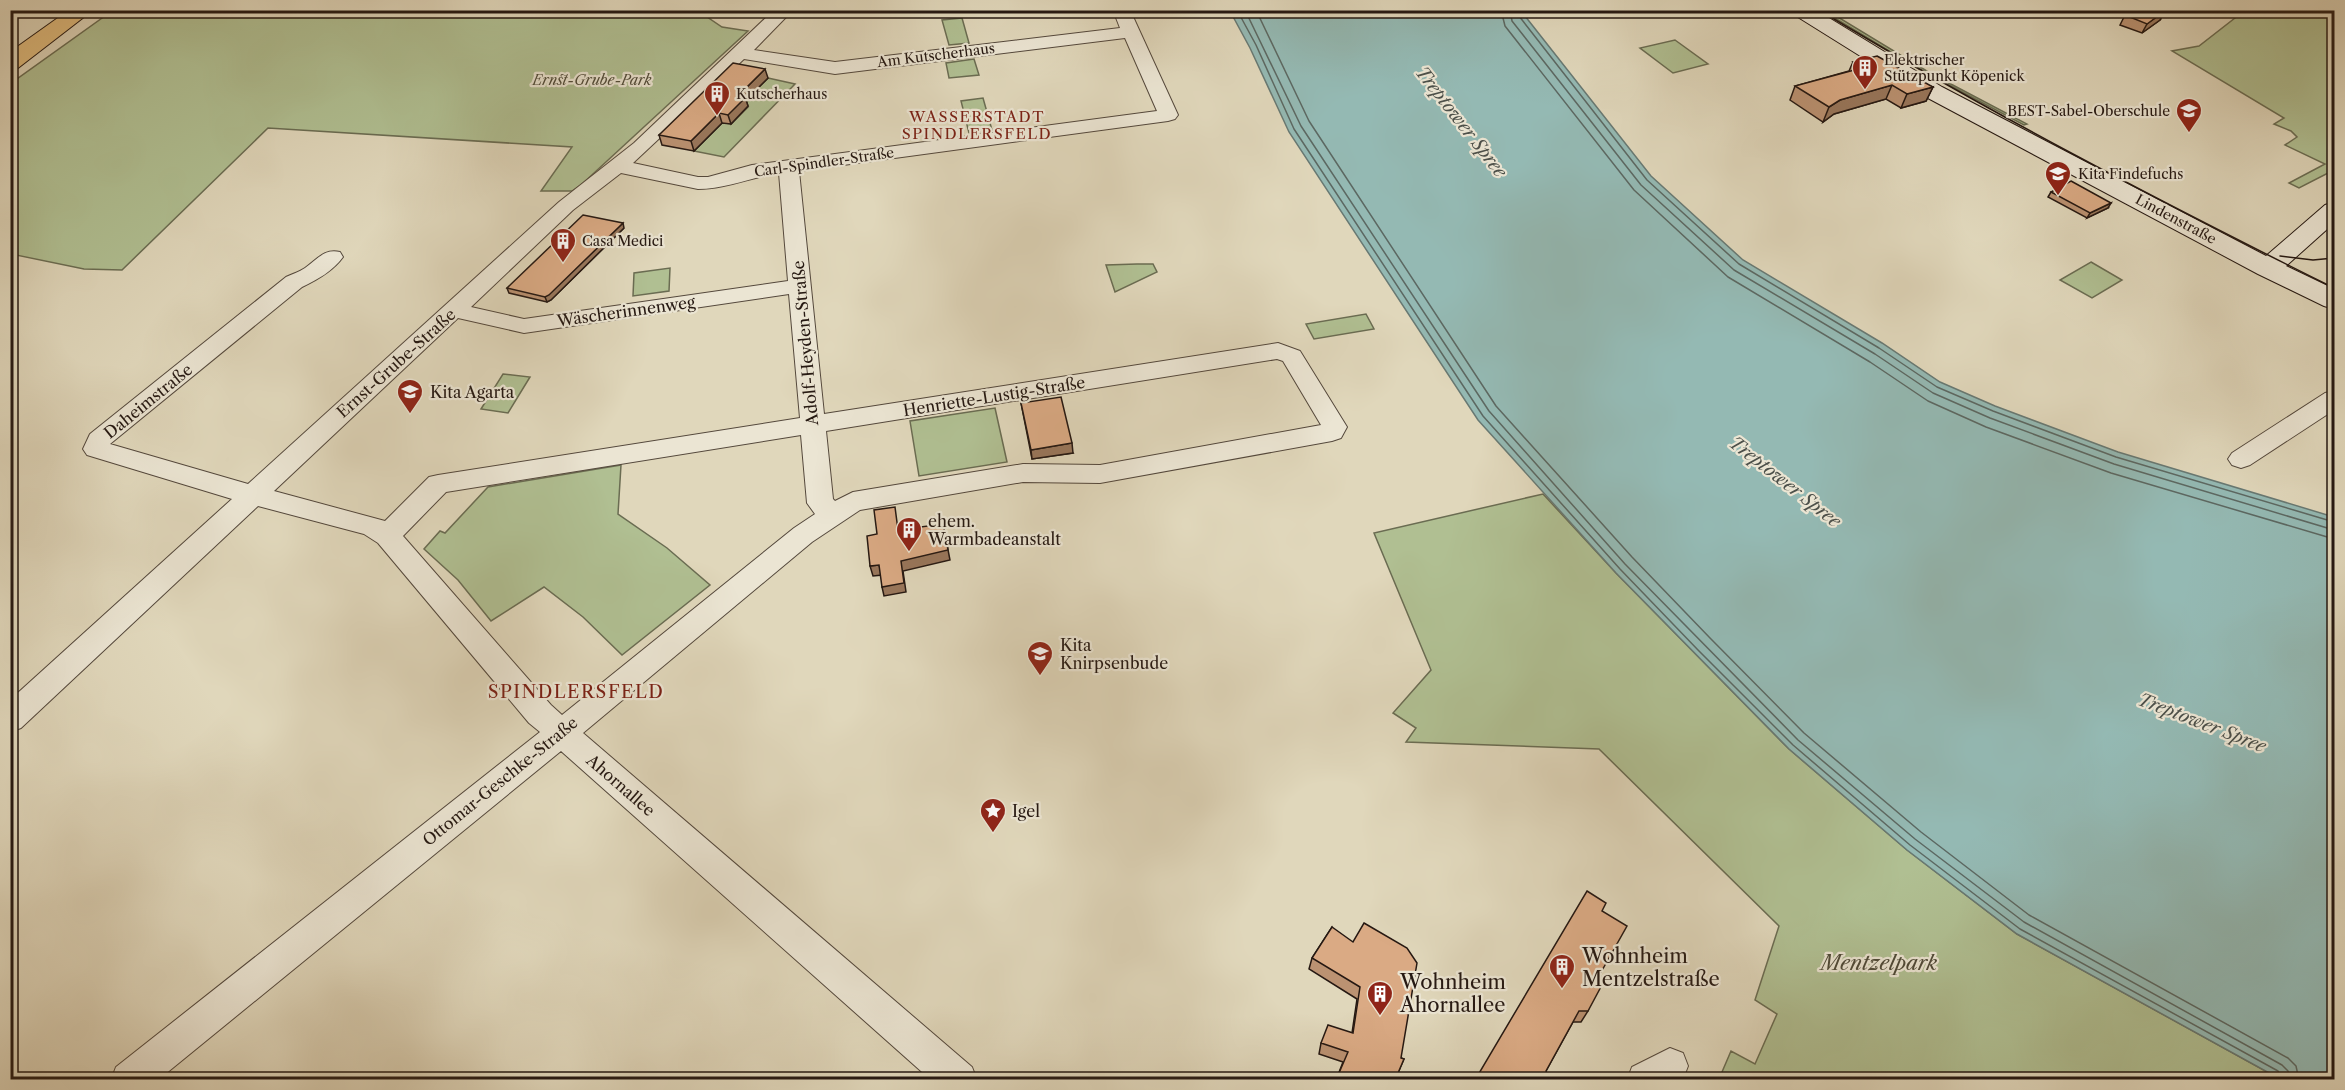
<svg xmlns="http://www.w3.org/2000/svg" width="2345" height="1090" font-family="'Libre Caslon Text',serif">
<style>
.green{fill:#b0bf92;stroke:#6a6c52;stroke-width:1.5}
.water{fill:#94b9b3;stroke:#687973;stroke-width:1.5}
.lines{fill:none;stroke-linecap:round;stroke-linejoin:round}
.shore{stroke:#5c6862;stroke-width:1.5}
.street-casing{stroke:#54483c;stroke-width:2}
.secondary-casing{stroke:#251812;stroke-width:2}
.highway-casing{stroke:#251812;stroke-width:2}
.street{fill:#ebe5d3;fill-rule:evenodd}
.secondary{fill:#ebe5d3;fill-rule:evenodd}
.highway{fill:#e0bc7e;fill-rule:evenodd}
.tram{stroke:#251812;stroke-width:1.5}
.wall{fill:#bb9272;stroke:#251812;stroke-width:1.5}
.shaded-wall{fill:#99775c;stroke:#251812;stroke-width:1.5}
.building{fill:#daaa84;stroke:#251812;stroke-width:1.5}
.labels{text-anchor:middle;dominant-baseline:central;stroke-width:4.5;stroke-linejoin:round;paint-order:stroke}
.far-street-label{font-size:14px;fill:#251812;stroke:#ebe5d3}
.far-poi-label{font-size:14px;fill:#251812;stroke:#ebe5d3;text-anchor:start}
.far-park-label{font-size:14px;font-style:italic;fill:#4f4a38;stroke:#ebe5d3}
.far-neighbourhood-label{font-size:15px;letter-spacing:1.5px;fill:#7a1f14;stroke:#ebe5d3}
.street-label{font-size:16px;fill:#251812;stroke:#ebe5d3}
.poi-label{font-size:16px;fill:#251812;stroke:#ebe5d3;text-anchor:start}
.water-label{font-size:18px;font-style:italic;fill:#4c504a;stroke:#ebe5d3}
.neighbourhood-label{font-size:18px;letter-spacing:1.5px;fill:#7a1f14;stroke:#ebe5d3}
.near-poi-label{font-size:20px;fill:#251812;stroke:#ebe5d3;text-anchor:start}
.near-park-label{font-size:20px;font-style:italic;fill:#4f4a38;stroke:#ebe5d3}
</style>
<rect width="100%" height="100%" fill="#e0d7bb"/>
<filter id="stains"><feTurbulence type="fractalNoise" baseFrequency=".00333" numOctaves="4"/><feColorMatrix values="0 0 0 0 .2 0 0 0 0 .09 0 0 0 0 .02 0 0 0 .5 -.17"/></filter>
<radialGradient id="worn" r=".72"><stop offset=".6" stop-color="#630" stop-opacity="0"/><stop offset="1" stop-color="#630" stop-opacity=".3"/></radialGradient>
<!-- green -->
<path class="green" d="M654 10 707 17 722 27 748 31 581 185 572 191H541L572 147 268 128 122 270 84 269 11 254 10 84 112 11Z
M1823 11H1828L1930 73 2027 124 2024 125 1919 69Z
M2244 11H2316L2334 16V170L2299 188 2289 183 2325 164 2285 145 2297 137 2291 131 2274 124 2284 118 2172 51 2199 46Z
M962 18 969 43 949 45 942 20Z
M1675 40 1708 64 1673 73 1640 48Z
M974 59 979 75 949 78 946 63Z
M768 78 795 84 724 157 694 151 719 122 731 124 748 107 738 104Z
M983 98 992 130 969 133 961 101Z
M2091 262 2122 280 2092 298 2060 280Z
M1137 264H1153L1157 272 1115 292 1106 265Z
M670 268 669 291 633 296 634 273Z
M1366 314 1374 329 1314 339 1306 324Z
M503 374 530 377 508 413 481 409Z
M995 408 1007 462 919 476 910 421Z
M621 465 618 514 667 548 710 585 622 655 583 617 544 587 491 621 458 580 424 549 440 531 445 533 488 487Z
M1543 494 1616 573 1789 749 1907 850 2017 934 2280 1079H1719L1731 1051 1755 1064 1777 1014 1755 1000 1779 926 1599 749 1406 742 1416 728 1393 713 1431 670 1374 533Z"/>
<!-- water -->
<path class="water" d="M1230 11H1521L1651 176 1743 260 1882 343 1940 382 1995 406 2118 452 2334 517V1079H2280L2017 934 1907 850 1789 749 1616 573 1478 420 1289 132 1250 48Z"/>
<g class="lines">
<!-- shore -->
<path class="shore" d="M1237 10 1256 45 1294 129 1483 416 1620 569 1698 650 1793 745 1910 845 2020 929 2278 1071 2282 1080
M1245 10 1301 126 1489 411 1625 564 1798 740 1915 839 2024 922 2282 1065 2288 1071 2290 1080
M1256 10 1309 121 1496 406 1632 557 1710 638 1804 733 1921 832 2029 915 2288 1058 2296 1066 2299 1080
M1501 10 1505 26 1634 190 1728 277 1870 362 1928 401 1986 427 2111 473 2334 539
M1510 10 1512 21 1641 185 1734 270 1875 354 1933 393 1990 418 2114 464 2334 530
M1517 10 1519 16 1647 180 1739 264 1879 348 1937 387 1993 411 2116 457 2334 522"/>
<defs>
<path id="street" d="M774 10H793L754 50 835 62 1120 28 1113 10H1130L1178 115 1175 119 1168 121 799 171 824 414 1278 343 1300 351 1347 427 1341 438 1332 441 1100 483 1023 482 860 510 812 542 583 733 972 1067 977 1080H931L561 751 158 1080H111L116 1067 540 732 529 723 378 543 364 534 258 506 21 728 10 732V700L232 499 87 455 83 449 90 434 286 277C292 274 299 272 305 268 317 260 324 248 340 252L343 257C333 271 317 280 302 287L110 444 248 484 559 202 634 143ZM1125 38 1157 111 752 165 708 177H698L633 163 744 59 835 74ZM621 173 698 189C725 189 752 177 779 173L788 281 524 319 471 307 573 210ZM789 294 800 418 438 475 429 477 385 521 274 491 458 318 524 333ZM1277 359 1283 361 1321 425 1100 465 1023 464 853 492 835 501 833 499 826 431ZM801 435 807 503 815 514 794 528 562 715 551 705 403 536 446 492Z
M2319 10H2334V18L2321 14Z
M2334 391V410L2250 465 2241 468 2232 465 2228 459 2232 453 2325 393Z
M1670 1048 1683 1053 1688 1066 1683 1079 1627 1080 1632 1067Z"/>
<path id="secondary" d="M1790 10H1816L1942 87 2266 256 2325 205 2334 202V223L2286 266 2334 289V309L2324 306 2258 274 1926 97 1793 14Z"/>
<path id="highway" d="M69 10H93L18 68 10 70V52Z"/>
</defs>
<!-- street casing -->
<use href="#street" class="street-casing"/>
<!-- secondary casing -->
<use href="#secondary" class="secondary-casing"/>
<!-- highway casing -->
<use href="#highway" class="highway-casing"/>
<!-- street -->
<use href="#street" class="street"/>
<!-- secondary -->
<use href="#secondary" class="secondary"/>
<!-- highway -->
<use href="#highway" class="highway"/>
<!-- tram -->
<path class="tram" d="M1819 10C1986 111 2159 201 2334 288
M2280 256 2313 260 2334 258"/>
</g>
<!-- wall -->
<path class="wall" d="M2125 15 2160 20 2142 33 2120 25Z
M1853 62 1933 87 1926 101 1901 108 1886 99 1834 114 1823 122 1790 100 1795 86 1849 71Z
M768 78 746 100 748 106 731 124 722 123 694 151 662 145 659 135Z
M2051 192 2108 208 2087 218 2048 197Z
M624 228 551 300 547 302 509 293 507 288Z
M1021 403 1073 453 1032 459Z
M1602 911 1600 974 1588 1011 1581 1022H1573L1546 1071 1475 1080Z
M1332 927 1401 1058 1404 1059 1395 1080H1336L1343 1062 1319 1054 1321 1043 1352 1033 1357 999 1309 969 1312 958Z"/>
<!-- shaded-wall -->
<path class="shaded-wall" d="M2166 10 2160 20 2142 33 2147 24Z
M765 69 768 78 746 100 748 106 731 124 728 115 738 96Z
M1892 85 1886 99 1834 114 1823 122 1829 107 1840 100Z
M1933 87 1926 101 1901 108 1907 94Z
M719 113 722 123 694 151 691 141Z
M2111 203 2108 208 2087 218 2090 213Z
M623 223 624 228 551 300 547 302 545 297Z
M1072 443 1073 453 1032 459 1031 450Z
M943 524 950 560 903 571 906 592 884 596 882 587 901 561Z
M879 565 882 575 873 576 870 566Z"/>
<!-- building -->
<path class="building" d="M2132 10H2166L2147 24 2125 15Z
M1877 56 1933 87 1907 94 1892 85 1840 100 1829 107 1795 86 1862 68 1853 62Z
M733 63 765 69 738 96 746 97 728 115 719 113 691 141 659 135Z
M2071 181 2111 203 2090 213 2051 192Z
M583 215 623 223 549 295 545 297 507 288Z
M1061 397 1072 443 1031 450 1021 403Z
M895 507 898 530 943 524 948 550 901 561 904 583 882 587 879 565 870 566 867 536 877 534 874 510Z
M1587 891 1606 903 1602 911 1627 926 1600 974 1603 983 1588 1011H1579L1546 1071 1549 1080H1475Z
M1364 923 1407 948 1417 963 1401 1058 1404 1059 1395 1080H1336L1348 1052 1321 1043 1328 1025 1353 1033 1360 987 1312 958 1332 927 1353 942Z"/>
<!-- icons -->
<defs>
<symbol id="building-pin" viewBox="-11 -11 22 30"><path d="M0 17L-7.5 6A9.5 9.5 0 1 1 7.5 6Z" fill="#8f2418" stroke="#ebe5d3"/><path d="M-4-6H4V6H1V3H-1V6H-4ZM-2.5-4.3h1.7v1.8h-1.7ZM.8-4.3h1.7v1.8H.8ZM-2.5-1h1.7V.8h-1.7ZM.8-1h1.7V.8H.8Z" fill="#fff"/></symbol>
<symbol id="school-pin" viewBox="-11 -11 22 30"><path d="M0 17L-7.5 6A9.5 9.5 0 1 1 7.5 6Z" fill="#8f2418" stroke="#ebe5d3"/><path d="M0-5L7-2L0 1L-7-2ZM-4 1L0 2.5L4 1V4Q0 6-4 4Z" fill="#fff"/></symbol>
<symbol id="sight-pin" viewBox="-11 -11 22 30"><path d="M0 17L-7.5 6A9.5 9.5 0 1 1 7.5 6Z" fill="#8f2418" stroke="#ebe5d3"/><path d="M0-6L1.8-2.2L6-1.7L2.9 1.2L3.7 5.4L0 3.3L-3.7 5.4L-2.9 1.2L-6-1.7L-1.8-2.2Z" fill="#fff"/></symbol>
</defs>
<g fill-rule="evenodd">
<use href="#building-pin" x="1850" y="53" width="30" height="40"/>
<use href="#building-pin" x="702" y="79" width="30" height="40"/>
<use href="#school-pin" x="2174" y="96" width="30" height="40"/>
<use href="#school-pin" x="2043" y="159" width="30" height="40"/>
<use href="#building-pin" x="548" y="226" width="30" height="40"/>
<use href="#school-pin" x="395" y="377" width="30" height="40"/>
<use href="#building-pin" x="894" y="515" width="30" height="40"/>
<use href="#school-pin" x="1025" y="639" width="30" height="40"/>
<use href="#sight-pin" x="978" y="796" width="30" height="40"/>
<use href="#building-pin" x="1547" y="952" width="30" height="40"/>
<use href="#building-pin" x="1365" y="979" width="30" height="40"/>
</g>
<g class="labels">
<!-- far-street labels -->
<g class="far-street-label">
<text transform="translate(936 55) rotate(-7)">Am Kutscherhaus</text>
<text transform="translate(824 162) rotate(-8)">Carl-Spindler-Straße</text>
<text transform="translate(2176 219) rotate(28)">Lindenstraße</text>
</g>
<!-- far-poi labels -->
<g class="far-poi-label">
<text x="1884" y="60">Elektrischer<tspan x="1884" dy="16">Stützpunkt Köpenick</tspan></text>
<text x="736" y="94">Kutscherhaus</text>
<text x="2170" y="111" text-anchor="end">BEST-Sabel-Oberschule</text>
<text x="2078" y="174">Kita Findefuchs</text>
<text x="582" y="241">Casa Medici</text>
</g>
<!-- far-park labels -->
<g class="far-park-label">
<text x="592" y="80">Ernst-Grube-Park</text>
</g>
<!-- far-neighbourhood labels -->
<g class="far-neighbourhood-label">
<text x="977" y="116">WASSERSTADT<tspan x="977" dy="17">SPINDLERSFELD</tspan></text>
</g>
<!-- street labels -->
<g class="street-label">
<text transform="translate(626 311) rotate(-8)">Wäscherinnenweg</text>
<text transform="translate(805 343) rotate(-95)">Adolf-Heyden-Straße</text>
<text transform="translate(396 363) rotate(-42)">Ernst-Grube-Straße</text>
<text transform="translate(994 396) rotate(-9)">Henriette-Lustig-Straße</text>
<text transform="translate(148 401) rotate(-39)">Daheimstraße</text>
<text transform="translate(500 781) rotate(-39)">Ottomar-Geschke-Straße</text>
<text transform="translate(621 785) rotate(41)">Ahornallee</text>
</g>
<!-- poi labels -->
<g class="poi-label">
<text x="430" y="392">Kita Agarta</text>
<text x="928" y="521">ehem.<tspan x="928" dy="18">Warmbadeanstalt</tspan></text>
<text x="1060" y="645">Kita<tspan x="1060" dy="18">Knirpsenbude</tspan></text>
<text x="1012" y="811">Igel</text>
</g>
<!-- water labels -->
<g class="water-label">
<text transform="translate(1461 122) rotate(52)">Treptower Spree</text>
<text transform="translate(1785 482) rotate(38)">Treptower Spree</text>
<text transform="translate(2202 723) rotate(21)">Treptower Spree</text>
</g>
<!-- neighbourhood labels -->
<g class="neighbourhood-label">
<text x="576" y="692">SPINDLERSFELD</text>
</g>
<!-- near-poi labels -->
<g class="near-poi-label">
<text x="1582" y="956">Wohnheim<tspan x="1582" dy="23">Mentzelstraße</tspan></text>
<text x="1400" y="982">Wohnheim<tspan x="1400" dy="23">Ahornallee</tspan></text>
</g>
<!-- near-park labels -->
<g class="near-park-label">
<text x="1879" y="963">Mentzelpark</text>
</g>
</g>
<!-- margin -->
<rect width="2345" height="1090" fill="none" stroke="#e0d7bb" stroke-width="36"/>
<rect x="12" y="12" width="2321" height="1066" fill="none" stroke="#251812" stroke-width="3"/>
<rect x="18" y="18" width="2309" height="1054" fill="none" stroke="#251812" stroke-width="1.5"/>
<rect width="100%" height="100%" filter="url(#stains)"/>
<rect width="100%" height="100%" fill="url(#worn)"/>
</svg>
